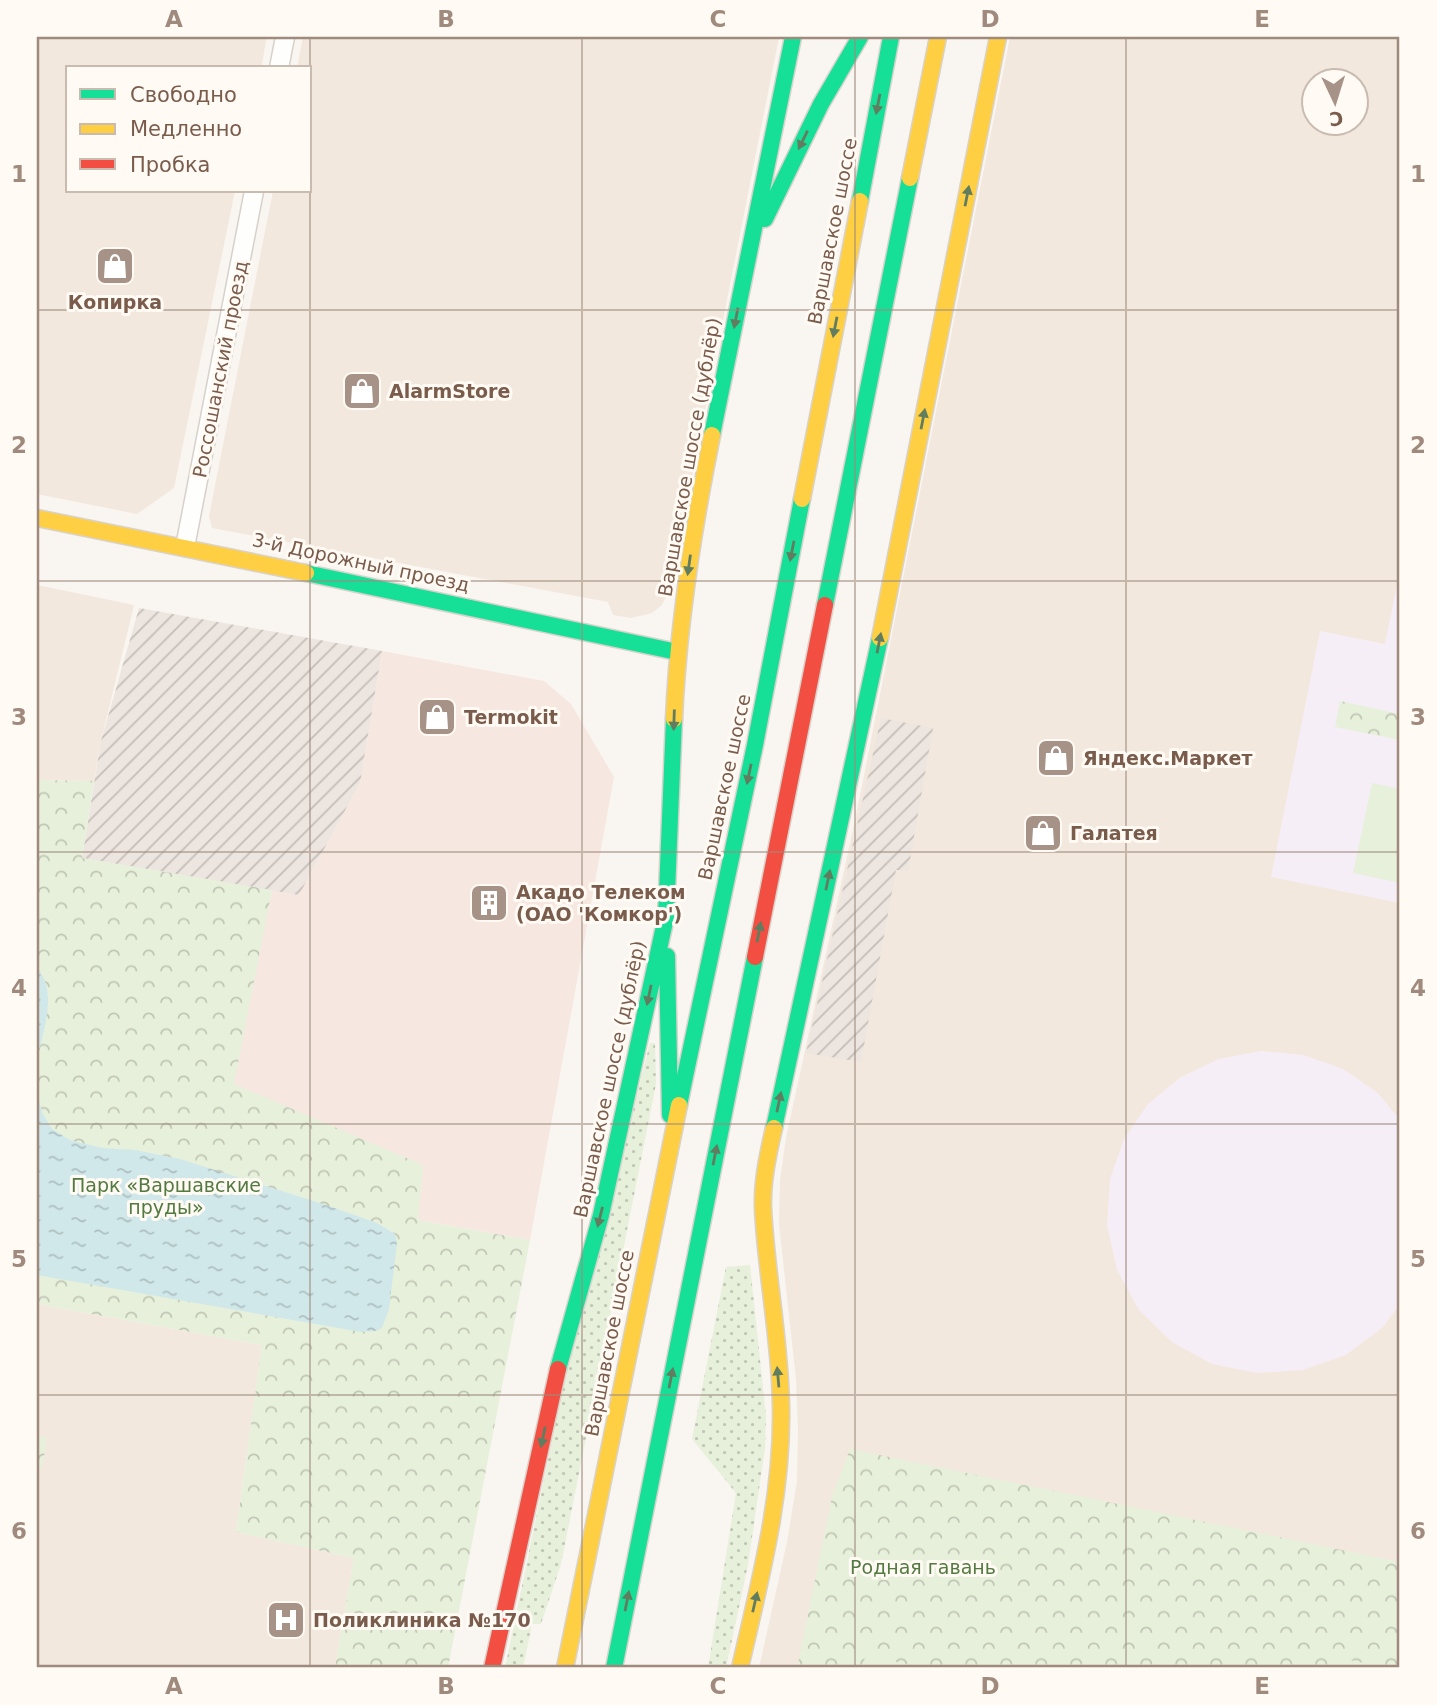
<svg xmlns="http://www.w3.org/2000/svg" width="1437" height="1705" font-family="'DejaVu Sans',sans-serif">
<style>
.residential{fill:#f2e8de;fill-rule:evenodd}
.commercial{fill:#f6e8e1}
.industrial{fill:url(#industrial-furrows)}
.education{fill:#f6eef6}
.grass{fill:url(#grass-dots)}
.park{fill:url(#park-crowns)}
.pitch{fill:#e7f0db}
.water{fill:url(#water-ripples)}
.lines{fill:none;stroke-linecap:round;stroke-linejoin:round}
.street-casing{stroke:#d7d1cb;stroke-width:21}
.fast-casing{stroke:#d9d2cb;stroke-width:19}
.slow-casing{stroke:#d9d2cb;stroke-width:19}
.jam-casing{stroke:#d9d2cb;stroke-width:19}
.street{stroke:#fefefd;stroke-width:18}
.fast{stroke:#16e098;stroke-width:16}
.slow{stroke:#ffcf43;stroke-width:16}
.jam{stroke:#f24e42;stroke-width:16}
.oneway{fill:#617d60}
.grid{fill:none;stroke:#9f8a7d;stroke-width:2;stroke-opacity:0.55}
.labels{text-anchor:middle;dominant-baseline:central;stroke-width:6;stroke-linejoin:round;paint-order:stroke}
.street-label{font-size:19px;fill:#7a5c4d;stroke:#fffaf3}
.poi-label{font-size:19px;font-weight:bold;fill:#7a5c4d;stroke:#fffaf3;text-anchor:start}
.park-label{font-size:19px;fill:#537a41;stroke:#fffaf3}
.neatline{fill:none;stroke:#9f8a7d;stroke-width:2.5}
.grid-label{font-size:23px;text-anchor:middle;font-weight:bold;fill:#9f8a7d}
</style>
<defs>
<pattern id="industrial-furrows" width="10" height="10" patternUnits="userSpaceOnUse" patternTransform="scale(1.75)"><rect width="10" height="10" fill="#ede5e0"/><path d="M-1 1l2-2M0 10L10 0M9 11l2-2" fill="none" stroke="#c5bdb8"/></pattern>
<pattern id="grass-dots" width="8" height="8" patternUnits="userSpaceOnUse" patternTransform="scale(1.75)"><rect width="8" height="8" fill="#e7f0db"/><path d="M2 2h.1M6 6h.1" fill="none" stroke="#c0c6b4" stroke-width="1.8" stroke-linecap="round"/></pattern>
<pattern id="park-crowns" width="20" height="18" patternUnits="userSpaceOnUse" patternTransform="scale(1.75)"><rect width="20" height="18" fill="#e7f0db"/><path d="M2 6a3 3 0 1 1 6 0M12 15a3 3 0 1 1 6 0" fill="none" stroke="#c0c6b4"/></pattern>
<pattern id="water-ripples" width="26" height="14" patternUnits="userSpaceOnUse" patternTransform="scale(1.75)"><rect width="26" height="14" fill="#d0e8ea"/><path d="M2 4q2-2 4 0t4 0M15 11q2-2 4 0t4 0" fill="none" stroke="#aebfc0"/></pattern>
</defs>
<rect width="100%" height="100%" fill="#f9f5f0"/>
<!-- residential -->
<path class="residential" d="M37 37H267L261 68H68V191H235L174 488 137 514 37 494Z
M303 37H779L670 588 662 605 652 613 631 618 613 615 608 602 212 528 209 516 273 191H310V68H297Z
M1010 37H1400V1668H759L787 1542 797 1481 798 1430 796 1379 779 1224 780 1180 786 1138 858 806ZM1314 80H1356V122H1314Z
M37 585 134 605 101 741 94 781 37 780Z
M37 1304 262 1345 236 1532 354 1558 335 1668H37Z"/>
<!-- commercial -->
<path class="commercial" d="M382 651 544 681 571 704 614 777 530 1240 418 1220 233 1084 272 890 299 895 360 783Z"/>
<!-- industrial -->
<path class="industrial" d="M139 608 382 651 360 783 299 895 82 858 101 741Z
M881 718 933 728 908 871 896 870 861 1062 806 1053Z"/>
<!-- education -->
<path class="education" d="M1400 569V903L1271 877 1320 631 1385 644Z
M1261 1051 1303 1055 1343 1069 1378 1093 1400 1120V1304L1383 1327 1346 1355 1303 1370 1257 1373 1212 1364 1172 1342 1139 1310 1117 1270 1107 1225 1110 1179 1124 1139 1148 1104 1181 1077 1219 1059Z"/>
<!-- grass -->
<path class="grass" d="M650 1043H655L656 1084 561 1564 541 1624H532L523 1668H505L565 1378Z
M750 1265 766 1416 765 1448 748 1565 726 1668H708L736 1493 692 1439 726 1267Z"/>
<!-- park -->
<path class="park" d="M1340 701 1400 714V740L1335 727Z
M37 780 94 781 82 858 272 890 234 1084 423 1165 418 1220 530 1240 448 1668H335L354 1558 236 1532 262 1345 37 1304Z
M37 1436 47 1438 42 1469 37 1468Z
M850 1449 1400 1562V1668H797L832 1497Z"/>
<!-- pitch -->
<path class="pitch" d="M1372 783 1400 789V883L1353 873Z
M866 1654 920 1668H862Z
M1333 1657 1392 1668H1331Z"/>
<!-- water -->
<path class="water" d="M37 968C59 992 42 1033 37 1061Z
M37 1095 43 1114 52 1129 70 1140 102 1148 135 1150 180 1159 326 1205 377 1223 395 1234 397 1243 389 1309 382 1328 375 1331 361 1332 37 1275Z"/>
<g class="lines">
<defs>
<path id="street" d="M279 68 285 37
M185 547 254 191"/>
<path id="fast" d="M860 201 891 37
M765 219 821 104 860 37
M712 435 793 37
M306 573 677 652
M825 605 910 178
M667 956 670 1115
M679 1105 755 745 802 499
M774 1128 880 638
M558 1369 601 1215 666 917 674 719
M614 1668 755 957"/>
<path id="slow" d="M910 178 938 37
M802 499 860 201
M37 518 306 573
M880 638 998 37
M674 719C678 623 693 529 712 435
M565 1668 679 1105
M740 1668C760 1580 783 1496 781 1405 780 1339 766 1273 763 1208 762 1182 768 1154 774 1128"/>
<path id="jam" d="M755 957 825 605
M492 1668 558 1369"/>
</defs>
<!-- street casing -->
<use href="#street" class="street-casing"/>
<!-- fast casing -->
<use href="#fast" class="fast-casing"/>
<!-- slow casing -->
<use href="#slow" class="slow-casing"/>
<!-- jam casing -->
<use href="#jam" class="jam-casing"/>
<!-- street -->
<use href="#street" class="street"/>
<!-- fast -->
<use href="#fast" class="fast"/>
<!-- slow -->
<use href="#slow" class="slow"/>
<!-- jam -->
<use href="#jam" class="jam"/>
</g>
<!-- one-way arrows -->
<defs><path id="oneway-solid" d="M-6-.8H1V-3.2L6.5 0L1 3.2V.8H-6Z" transform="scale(1.75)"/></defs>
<g class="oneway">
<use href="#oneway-solid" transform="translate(878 104) rotate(101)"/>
<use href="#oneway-solid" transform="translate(803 140) rotate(116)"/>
<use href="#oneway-solid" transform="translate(967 196) rotate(-79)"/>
<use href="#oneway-solid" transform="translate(736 318) rotate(101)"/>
<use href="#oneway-solid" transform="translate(835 327) rotate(101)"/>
<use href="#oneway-solid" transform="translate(923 419) rotate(-79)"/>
<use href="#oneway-solid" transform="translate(792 551) rotate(101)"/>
<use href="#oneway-solid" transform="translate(689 565) rotate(98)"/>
<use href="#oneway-solid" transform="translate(879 643) rotate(-79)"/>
<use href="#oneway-solid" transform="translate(674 720) rotate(92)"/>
<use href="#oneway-solid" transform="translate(749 774) rotate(102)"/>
<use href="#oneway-solid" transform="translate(828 880) rotate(-78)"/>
<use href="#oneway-solid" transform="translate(759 932) rotate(-79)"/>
<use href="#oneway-solid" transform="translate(649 995) rotate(102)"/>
<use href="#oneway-solid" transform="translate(779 1102) rotate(-78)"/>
<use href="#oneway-solid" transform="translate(715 1155) rotate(-79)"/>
<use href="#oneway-solid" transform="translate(600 1217) rotate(104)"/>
<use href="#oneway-solid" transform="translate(778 1377) rotate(-95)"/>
<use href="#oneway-solid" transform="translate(671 1378) rotate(-79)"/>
<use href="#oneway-solid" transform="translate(543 1437) rotate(102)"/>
<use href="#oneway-solid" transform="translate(627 1601) rotate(-79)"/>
<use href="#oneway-solid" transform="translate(755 1602) rotate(-77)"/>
</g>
<!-- grid -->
<path class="grid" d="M310 37V1668M582 37V1668M855 37V1668M1126 37V1668M37 310H1400M37 581H1400M37 852H1400M37 1124H1400M37 1395H1400"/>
<!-- icons -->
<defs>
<symbol id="shop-square" viewBox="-11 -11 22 22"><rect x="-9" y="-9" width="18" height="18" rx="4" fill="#a69286" stroke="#fffaf3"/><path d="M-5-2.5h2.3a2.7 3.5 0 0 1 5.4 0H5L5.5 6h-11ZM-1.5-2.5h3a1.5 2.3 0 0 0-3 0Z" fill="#fff"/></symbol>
<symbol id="building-square" viewBox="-11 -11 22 22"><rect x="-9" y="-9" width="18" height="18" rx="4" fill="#a69286" stroke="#fffaf3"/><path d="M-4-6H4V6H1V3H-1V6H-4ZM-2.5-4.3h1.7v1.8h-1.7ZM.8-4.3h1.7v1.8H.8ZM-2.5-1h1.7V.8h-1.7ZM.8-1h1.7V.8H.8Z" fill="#fff"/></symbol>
<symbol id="hospital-square" viewBox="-11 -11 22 22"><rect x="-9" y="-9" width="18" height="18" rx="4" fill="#a69286" stroke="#fffaf3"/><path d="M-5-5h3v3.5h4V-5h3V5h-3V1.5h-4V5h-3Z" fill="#fff"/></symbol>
</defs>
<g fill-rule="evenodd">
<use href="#shop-square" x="93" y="244" width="44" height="44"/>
<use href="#shop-square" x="340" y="369" width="44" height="44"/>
<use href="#shop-square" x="415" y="695" width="44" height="44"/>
<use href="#shop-square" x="1034" y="736" width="44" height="44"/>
<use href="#shop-square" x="1021" y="811" width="44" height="44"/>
<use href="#building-square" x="467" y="881" width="44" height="44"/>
<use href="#hospital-square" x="264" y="1598" width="44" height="44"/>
</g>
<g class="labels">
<!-- street labels -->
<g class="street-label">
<text transform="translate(832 231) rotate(-79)">Варшавское шоссе</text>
<text transform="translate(220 369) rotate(-79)">Россошанский проезд</text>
<text transform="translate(689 457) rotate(-80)">Варшавское шоссе (дублёр)</text>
<text transform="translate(361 562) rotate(12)">3-й Дорожный проезд</text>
<text transform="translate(724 787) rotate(-78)">Варшавское шоссе</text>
<text transform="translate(609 1079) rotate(-78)">Варшавское шоссе (дублёр)</text>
<text transform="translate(609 1343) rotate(-79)">Варшавское шоссе</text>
</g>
<!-- poi labels -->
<g class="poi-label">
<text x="115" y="302" text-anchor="middle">Копирка</text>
<text x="389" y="391">AlarmStore</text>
<text x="464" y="717">Termokit</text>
<text x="1083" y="758">Яндекс.Маркет</text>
<text x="1070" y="833">Галатея</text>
<text x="516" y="892">Акадо Телеком<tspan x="516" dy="22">(ОАО 'Комкор')</tspan></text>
<text x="313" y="1620">Поликлиника №170</text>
</g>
<!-- park labels -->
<g class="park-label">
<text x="166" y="1185">Парк «Варшавские<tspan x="166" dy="22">пруды»</tspan></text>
<text x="923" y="1567">Родная гавань</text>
</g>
</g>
<!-- border -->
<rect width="1437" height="1705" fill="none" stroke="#fffaf3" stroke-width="77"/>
<!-- legend -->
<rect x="66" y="66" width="245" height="126" fill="#fffaf3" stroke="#cabbb1" stroke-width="2"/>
<rect x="80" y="89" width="35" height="10" fill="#16e098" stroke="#cabbb1" stroke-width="2"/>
<text x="130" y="102" font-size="21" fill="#7a5c4d">Свободно</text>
<rect x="80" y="124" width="35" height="10" fill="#ffcf43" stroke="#cabbb1" stroke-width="2"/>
<text x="130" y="136" font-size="21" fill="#7a5c4d">Медленно</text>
<rect x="80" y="159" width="35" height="10" fill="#f24e42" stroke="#cabbb1" stroke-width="2"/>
<text x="130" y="172" font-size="21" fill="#7a5c4d">Пробка</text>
<!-- north arrow -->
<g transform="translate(1335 102) rotate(176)"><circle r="33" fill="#fffaf3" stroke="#cabbb1" stroke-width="2"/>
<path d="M0-5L12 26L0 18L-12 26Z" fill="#a69286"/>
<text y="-10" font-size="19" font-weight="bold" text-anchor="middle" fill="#7a5c4d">С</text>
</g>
<rect x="38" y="38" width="1360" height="1628" class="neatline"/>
<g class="grid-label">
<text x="174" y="27">A</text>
<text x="446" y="27">B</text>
<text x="718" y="27">C</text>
<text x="990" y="27">D</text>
<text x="1262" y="27">E</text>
<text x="19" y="182">1</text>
<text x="1418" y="182">1</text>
<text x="19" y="453">2</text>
<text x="1418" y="453">2</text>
<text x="19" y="725">3</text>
<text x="1418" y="725">3</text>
<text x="19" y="996">4</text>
<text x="1418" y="996">4</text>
<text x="19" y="1267">5</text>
<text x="1418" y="1267">5</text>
<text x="19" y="1539">6</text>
<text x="1418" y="1539">6</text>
<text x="174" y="1694">A</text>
<text x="446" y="1694">B</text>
<text x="718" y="1694">C</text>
<text x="990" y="1694">D</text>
<text x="1262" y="1694">E</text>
</g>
</svg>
